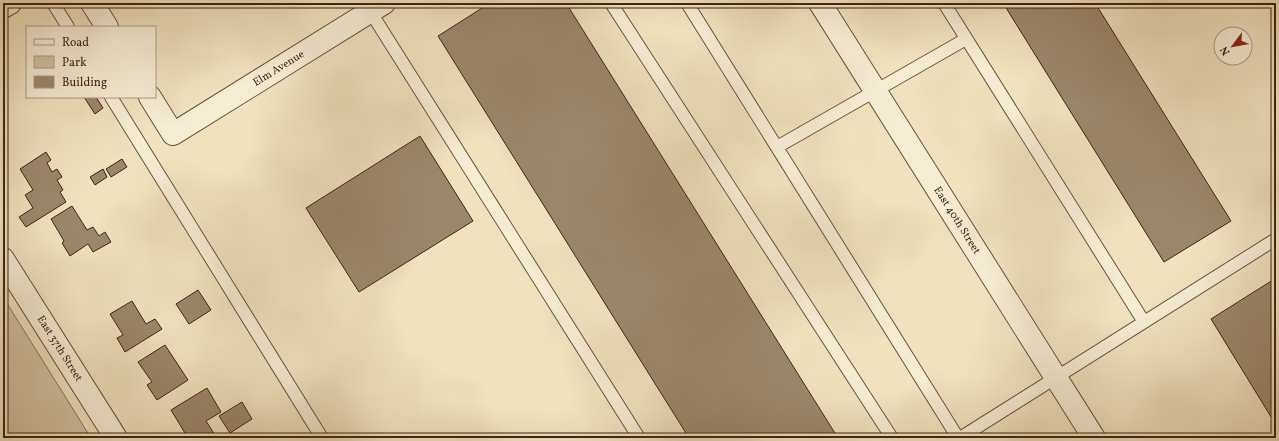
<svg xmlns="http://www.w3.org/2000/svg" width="1279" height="441" font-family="Vollkorn,serif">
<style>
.green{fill:#d1c2a0;stroke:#887458}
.building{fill:#9a876a;stroke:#3e2510}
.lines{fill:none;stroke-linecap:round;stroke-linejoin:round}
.lane-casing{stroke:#6a543b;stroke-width:14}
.street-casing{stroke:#6a543b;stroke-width:24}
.lane{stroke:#f5ecd4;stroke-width:12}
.street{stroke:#f5ecd4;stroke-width:22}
.labels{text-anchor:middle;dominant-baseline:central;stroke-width:3;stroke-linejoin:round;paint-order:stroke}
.street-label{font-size:11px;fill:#3e2510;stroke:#f5ecd4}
</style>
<rect width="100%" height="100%" fill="#efe2bd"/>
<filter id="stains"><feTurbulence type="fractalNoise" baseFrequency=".005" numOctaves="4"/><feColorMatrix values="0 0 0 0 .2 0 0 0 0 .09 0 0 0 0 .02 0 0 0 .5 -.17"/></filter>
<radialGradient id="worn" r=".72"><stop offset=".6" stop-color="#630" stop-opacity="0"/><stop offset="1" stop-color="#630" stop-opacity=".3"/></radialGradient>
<!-- green -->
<path class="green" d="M3 297 91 438H3Z"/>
<!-- building -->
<path class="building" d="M490 3H566L838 438H689L438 36Z
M1003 3H1095L1231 221 1164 262Z
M84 97H96L103 108 95 114Z
M420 136 473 221 359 292 306 208Z
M46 152 51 160 47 163 52 172 57 169 62 177 57 180 63 190 60 192 66 202 26 227 19 217 33 208 25 195 33 190 20 169Z
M122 159 127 167 111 177 106 169Z
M103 169 107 177 95 185 90 177Z
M72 206 87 230 93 227 99 236 105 232 111 242 93 252 88 244 70 256 62 243 64 241 51 219Z
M1276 278V425L1211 319Z
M198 290 211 310 189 324 176 304Z
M132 301 146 324 155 319 162 329 125 352 117 338 123 335 110 314Z
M165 345 188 380 157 400 147 385 152 382 138 362Z
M207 388 221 412 206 421 217 438H188L171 410Z
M242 402 252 419 230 433 219 416Z"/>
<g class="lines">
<defs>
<path id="lane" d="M53 3 68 27
M611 3 892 438
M687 3 958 438
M944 3 1144 322
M370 11 639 438
M111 97 322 438
M777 147 966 39
M960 438 1276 239"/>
<g id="street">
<path d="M92 3 107 27"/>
<path id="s1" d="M820 3 1094 438"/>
<path d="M3 7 10 3"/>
<path id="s2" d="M150 97 173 134 384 3"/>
<path id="s3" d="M3 259 116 438"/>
</g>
</defs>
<!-- lane casing -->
<use href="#lane" class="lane-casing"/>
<!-- street casing -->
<use href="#street" class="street-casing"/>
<!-- lane -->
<use href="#lane" class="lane"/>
<!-- street -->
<use href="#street" class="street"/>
</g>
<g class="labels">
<!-- street labels -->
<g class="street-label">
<text stroke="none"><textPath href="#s2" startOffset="168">Elm Avenue</textPath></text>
<text stroke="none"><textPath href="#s1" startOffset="257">East 40th Street</textPath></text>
<text stroke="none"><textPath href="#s3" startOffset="106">East 37th Street</textPath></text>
</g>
</g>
<!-- margin -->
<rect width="1279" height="441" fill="none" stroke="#efe2bd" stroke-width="16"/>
<rect x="4" y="4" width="1271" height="433" fill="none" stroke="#3e2510" stroke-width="2"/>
<rect x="8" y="8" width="1263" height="425" fill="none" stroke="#3e2510"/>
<!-- legend -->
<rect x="26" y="26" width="130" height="72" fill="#f5ecd4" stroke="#ac9c86"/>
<rect x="34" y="39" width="20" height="6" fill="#f5ecd4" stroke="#ac9c86"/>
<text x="62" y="46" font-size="12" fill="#3e2510">Road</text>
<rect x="34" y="56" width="20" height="12" fill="#d1c2a0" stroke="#ac9c86"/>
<text x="62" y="66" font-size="12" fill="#3e2510">Park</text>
<rect x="34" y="76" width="20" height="12" fill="#9a876a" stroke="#ac9c86"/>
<text x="62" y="86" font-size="12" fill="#3e2510">Building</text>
<!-- north arrow -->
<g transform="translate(1233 46) rotate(238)"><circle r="19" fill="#f5ecd4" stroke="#ac9c86"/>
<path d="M0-3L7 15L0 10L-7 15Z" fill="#8f2418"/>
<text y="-6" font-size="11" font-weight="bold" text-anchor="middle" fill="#3e2510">N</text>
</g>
<rect width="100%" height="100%" filter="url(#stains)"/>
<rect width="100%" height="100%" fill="url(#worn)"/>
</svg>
